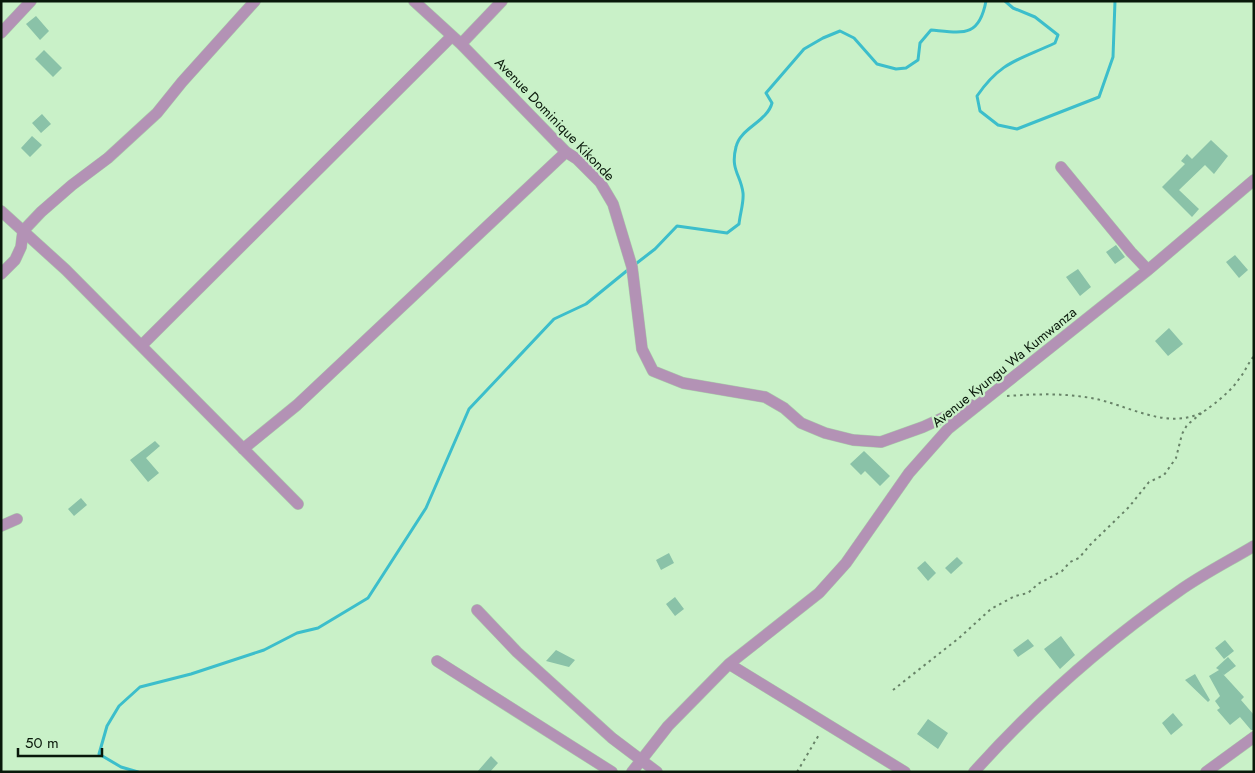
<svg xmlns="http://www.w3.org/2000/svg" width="1255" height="773" font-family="Jost,sans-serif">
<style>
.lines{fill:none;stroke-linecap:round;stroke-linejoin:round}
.stream{stroke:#3cbecb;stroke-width:3}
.building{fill:#8ac2a8}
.minor-casing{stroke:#aaceaa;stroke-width:12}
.path{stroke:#678267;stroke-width:2;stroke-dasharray:2.5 4;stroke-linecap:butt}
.minor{stroke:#b392b5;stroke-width:11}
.labels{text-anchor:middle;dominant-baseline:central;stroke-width:4.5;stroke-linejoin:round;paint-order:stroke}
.street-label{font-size:14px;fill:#09180a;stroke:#c9f1c8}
</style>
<rect width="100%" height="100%" fill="#c9f1c8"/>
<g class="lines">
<!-- stream -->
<path class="stream" d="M1005 1 1013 8 1035 17 1058 35 1055 43C1019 60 1001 61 977 96L980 111 998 125 1017 129 1099 97 1113 57 1115 1
M633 266 655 249 677 226 727 233 739 224C740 214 744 202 743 193 741 175 730 170 736 147 740 128 767 122 772 103L766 93 804 49 823 38 840 31 854 38 877 64 896 69 906 68 918 60 920 43 931 30C963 33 979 38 986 1
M138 772 121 767 99 754 107 726 119 706 140 687 191 674 264 650 297 633 318 628 368 598 426 508 469 409 554 319 586 304 629 269"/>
</g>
<!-- building -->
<path class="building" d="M36 16 49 31 40 40 26 24Z
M44 50 62 68 53 77 35 59Z
M42 114 51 124 41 133 32 123Z
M32 136 42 145 30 157 21 148Z
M1211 140 1228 156 1214 174 1205 165 1179 190 1199 209 1192 217 1162 187 1185 164 1181 161 1187 154 1192 159Z
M1116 245 1125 257 1115 264 1106 252Z
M1235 255 1248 270 1239 278 1226 262Z
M1078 269 1091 287 1080 296 1066 277Z
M1169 328 1183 344 1168 356 1155 341Z
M155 441 160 446 146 458 159 473 148 482 130 460Z
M864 451 890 476 880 486 865 471 861 475 850 464Z
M81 498 87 505 74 516 68 509Z
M669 553 674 563 661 570 656 560Z
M957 557 963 563 951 574 945 568Z
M925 561 936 573 928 581 917 568Z
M675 597 684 609 675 616 666 604Z
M1061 636 1075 655 1060 669 1044 649Z
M1028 639 1034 646 1018 657 1013 650Z
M1225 640 1234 651 1224 659 1215 648Z
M556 650 575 660 569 667 546 661Z
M1228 657 1236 666 1224 675 1222 673 1244 697 1241 700 1254 715V730H1251L1240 717 1230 725 1217 710 1220 708 1215 701 1220 696 1209 676 1219 670 1216 668Z
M1195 674 1210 700 1208 702 1185 680Z
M1173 713 1183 725 1171 735 1162 723Z
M928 719 948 733 938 749 917 734Z
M491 756 498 763 490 772H477Z"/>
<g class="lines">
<defs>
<path id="minor" d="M414 1 461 44 566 152 577 159 600 182 613 204 632 267 642 349 653 371 683 383 765 397 784 408 801 423 825 433 853 440 881 442 923 427 971 405
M1 33 31 1
M461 44 502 1
M1061 167 1131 252 1148 270
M1 211 66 270 298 504
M1 274 15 260 21 247 23 231 41 212 72 185 108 158 157 113 182 82 255 1
M142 345 452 36
M243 449 297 405 566 152
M1 526 17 519
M477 610 517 652 612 738 657 772
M437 661 612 772
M729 664 905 772
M632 772 668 726 729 664 819 593 846 563 909 473 948 429 1148 270 1254 180
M974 772C1035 704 1104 643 1179 591 1203 574 1229 561 1254 546
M1206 772 1254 737"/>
</defs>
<!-- minor casing -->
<use href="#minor" class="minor-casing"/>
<!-- path -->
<path class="path" d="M1007 396C1036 394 1063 393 1091 398 1127 404 1170 433 1206 410 1217 402 1231 391 1239 379 1245 372 1248 363 1254 356
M893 690 959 638 991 609 1015 596 1028 593 1038 584 1062 571 1070 562 1079 558 1090 545 1129 507 1149 482 1164 475 1176 458 1182 434 1187 425 1204 411
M797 772 820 733"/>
<!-- minor -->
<use href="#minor" class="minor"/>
</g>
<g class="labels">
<!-- street labels -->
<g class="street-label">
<text transform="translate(555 119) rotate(46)">Avenue Dominique Kikonde</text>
<text transform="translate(1004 367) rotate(-39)">Avenue Kyungu Wa Kumwanza</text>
</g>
</g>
<!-- border -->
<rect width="1255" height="773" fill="none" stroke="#09180a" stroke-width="5"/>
<!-- scale -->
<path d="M18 748v8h84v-8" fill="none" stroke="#09180a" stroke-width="2.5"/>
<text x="25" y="748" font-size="15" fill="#09180a" stroke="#c9f1c8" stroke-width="4" paint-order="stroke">50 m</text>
</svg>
